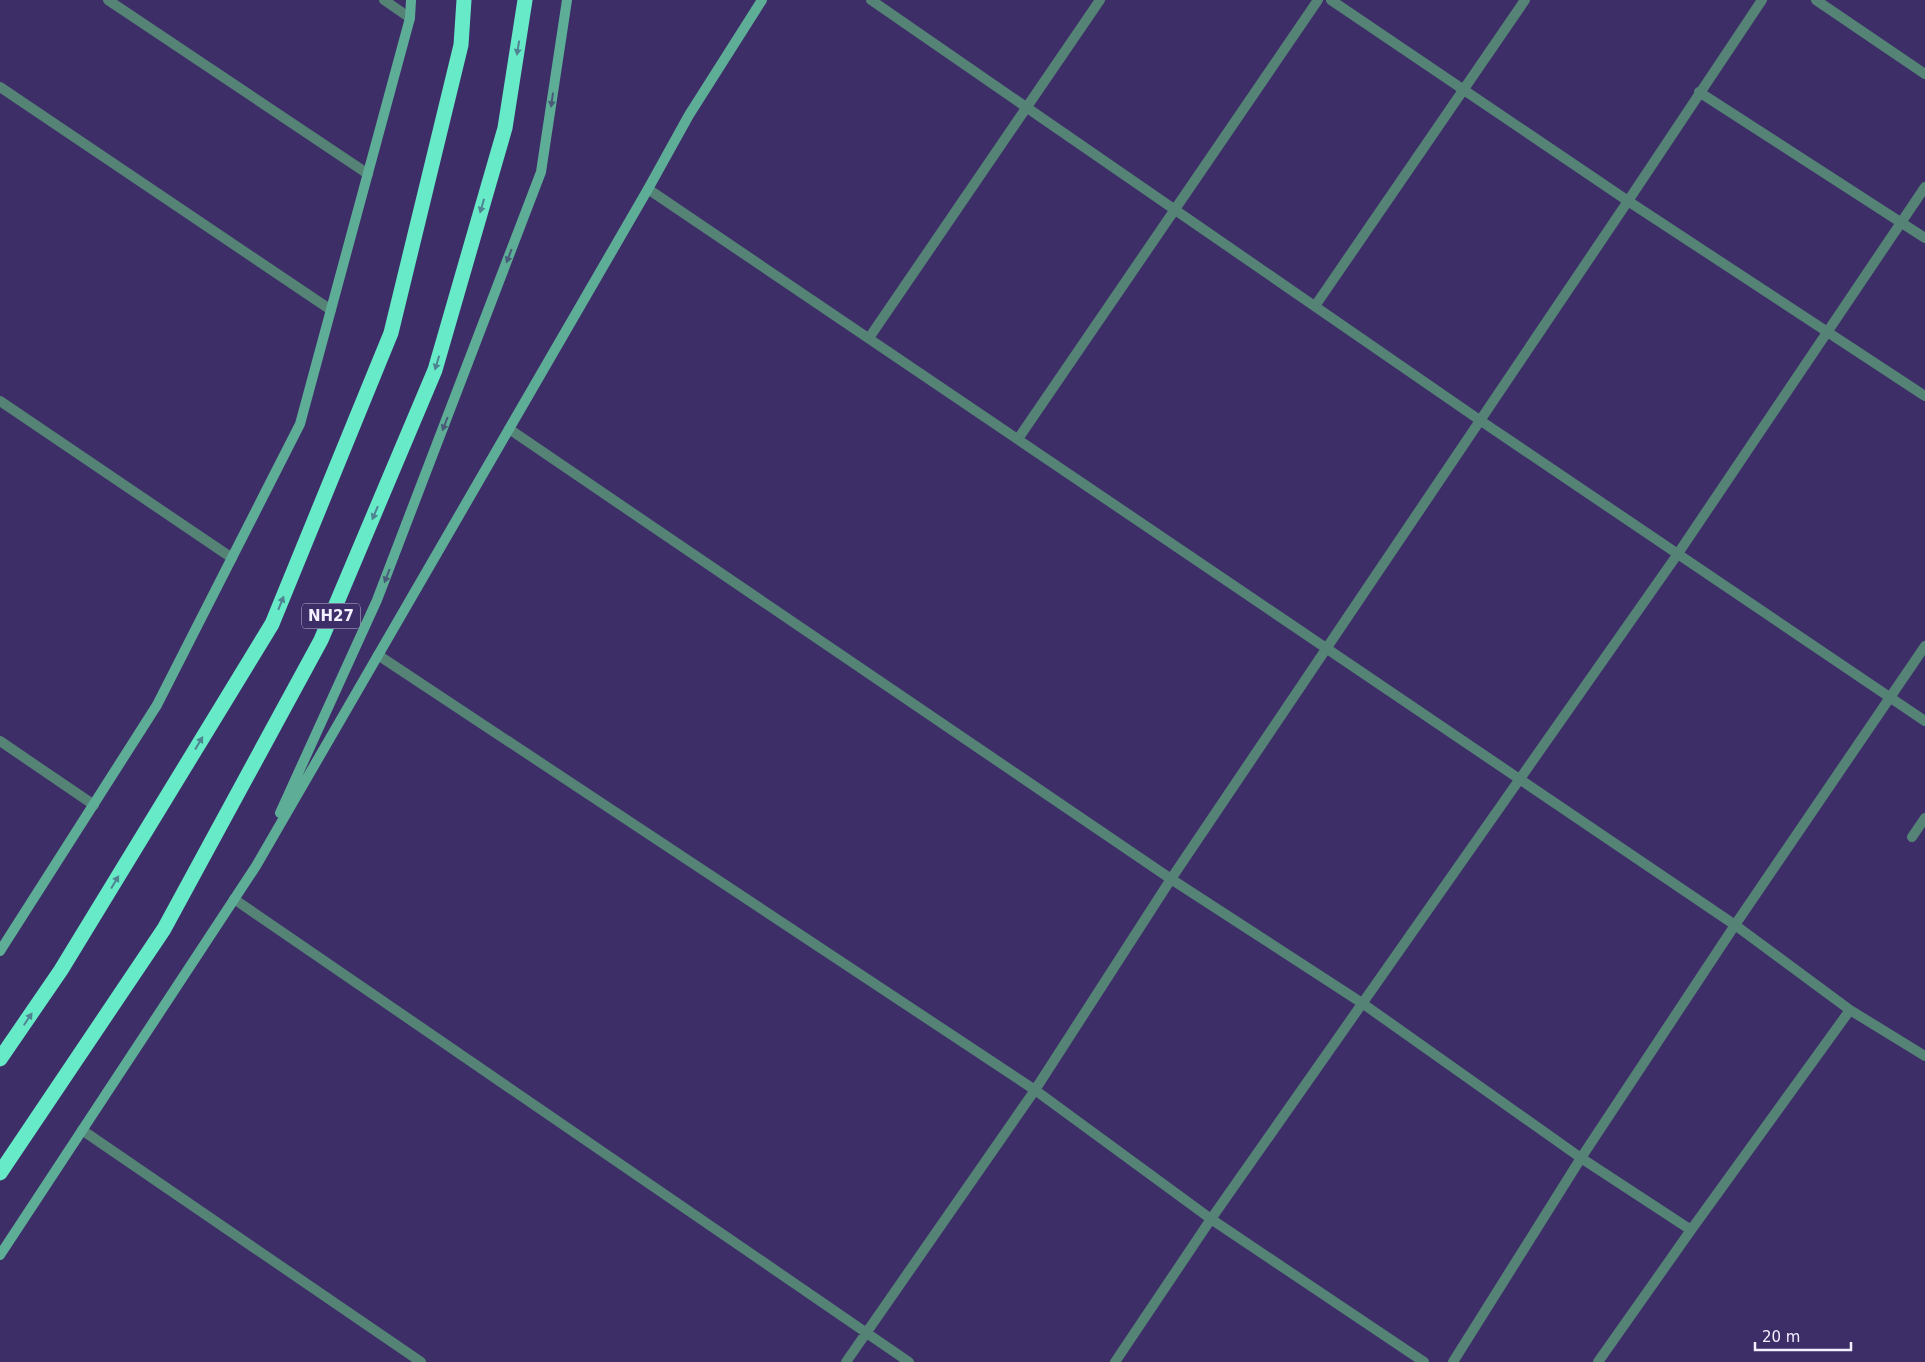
<svg xmlns="http://www.w3.org/2000/svg" width="1925" height="1362" font-family="'DejaVu Sans',sans-serif">
<style>
.lines{fill:none;stroke-linecap:round;stroke-linejoin:round}
.street{stroke:#558476;stroke-width:10}
.secondary{stroke:#5eae97;stroke-width:10}
.highway{stroke:#67eac7;stroke-width:15}
.oneway{fill:#508392}
.oneway2{fill:#495b78}
.labels{text-anchor:middle;dominant-baseline:central;stroke-width:5;stroke-linejoin:round;paint-order:stroke}
.shield{fill:#3d2e67;stroke:#bcb6d1;stroke-width:1}
.shield-label{font-size:15px;font-weight:bold;fill:#f3f0ff}
</style>
<rect width="100%" height="100%" fill="#3d2e67"/>
<g class="lines">
<!-- street -->
<path class="street" d="M108 0 368 174
M384 0 410 18
M871 0 1481 421 1925 721
M1331 0 1628 201 1925 396
M1816 0 1925 74
M0 87 331 310
M1699 92 1925 238
M648 189 1735 925 1850 1010 1925 1056
M1315 306 1525 0
M869 338 1100 0
M0 401 232 558
M509 429 1171 879 1362 1003 1581 1158 1691 1230 1850 1010
M1018 439 1318 0
M378 655 1035 1090 1211 1219 1424 1362
M0 741 94 805
M1912 837 1925 818
M234 899 909 1362
M82 1130 421 1362
M846 1362 1035 1090 1171 879 1628 201 1762 0
M1115 1362 1211 1219 1677 555 1925 187
M1453 1362 1581 1158 1735 925 1925 646
M1598 1362 1691 1230"/>
<!-- secondary -->
<path class="secondary" d="M280 813 377 600 541 172 567 0
M0 951 157 705 300 424 410 18 411 0
M0 1255 256 866 648 189 689 115 762 0"/>
<!-- highway -->
<path class="highway" d="M0 1059 61 970 272 624 391 333 461 45 464 0
M0 1173 164 929 321 640 435 370 505 128 525 0"/>
</g>
<!-- one-way arrows -->
<defs><path id="oneway-solid" d="M-6-.8H1V-3.2L6.5 0L1 3.2V.8H-6Z" transform="scale(1.25)"/></defs>
<g class="oneway">
<use href="#oneway-solid" transform="translate(518 48) rotate(99)"/>
<use href="#oneway-solid" transform="translate(482 206) rotate(106)"/>
<use href="#oneway-solid" transform="translate(437 363) rotate(107)"/>
<use href="#oneway-solid" transform="translate(375 513) rotate(113)"/>
<use href="#oneway-solid" transform="translate(281 603) rotate(-68)"/>
<use href="#oneway-solid" transform="translate(199 743) rotate(-59)"/>
<use href="#oneway-solid" transform="translate(115 882) rotate(-59)"/>
<use href="#oneway-solid" transform="translate(28 1019) rotate(-56)"/>
</g>
<g class="oneway2">
<use href="#oneway-solid" transform="translate(552 100) rotate(98)"/>
<use href="#oneway-solid" transform="translate(509 256) rotate(111)"/>
<use href="#oneway-solid" transform="translate(445 424) rotate(111)"/>
<use href="#oneway-solid" transform="translate(387 576) rotate(111)"/>
</g>
<g class="labels">
<!-- shield labels -->
<rect class="shield" x="302" y="603.5" width="58" height="25" rx="4"/>
<g class="shield-label">
<text x="331" y="616">NH27</text>
</g>
</g>
<!-- scale -->
<path d="M1755 1342v8h96v-8" fill="none" stroke="#f3f0ff" stroke-width="2.5"/>
<text x="1762" y="1342" font-size="15" fill="#f3f0ff" stroke="#3d2e67" stroke-width="4" paint-order="stroke">20 m</text>
</svg>
